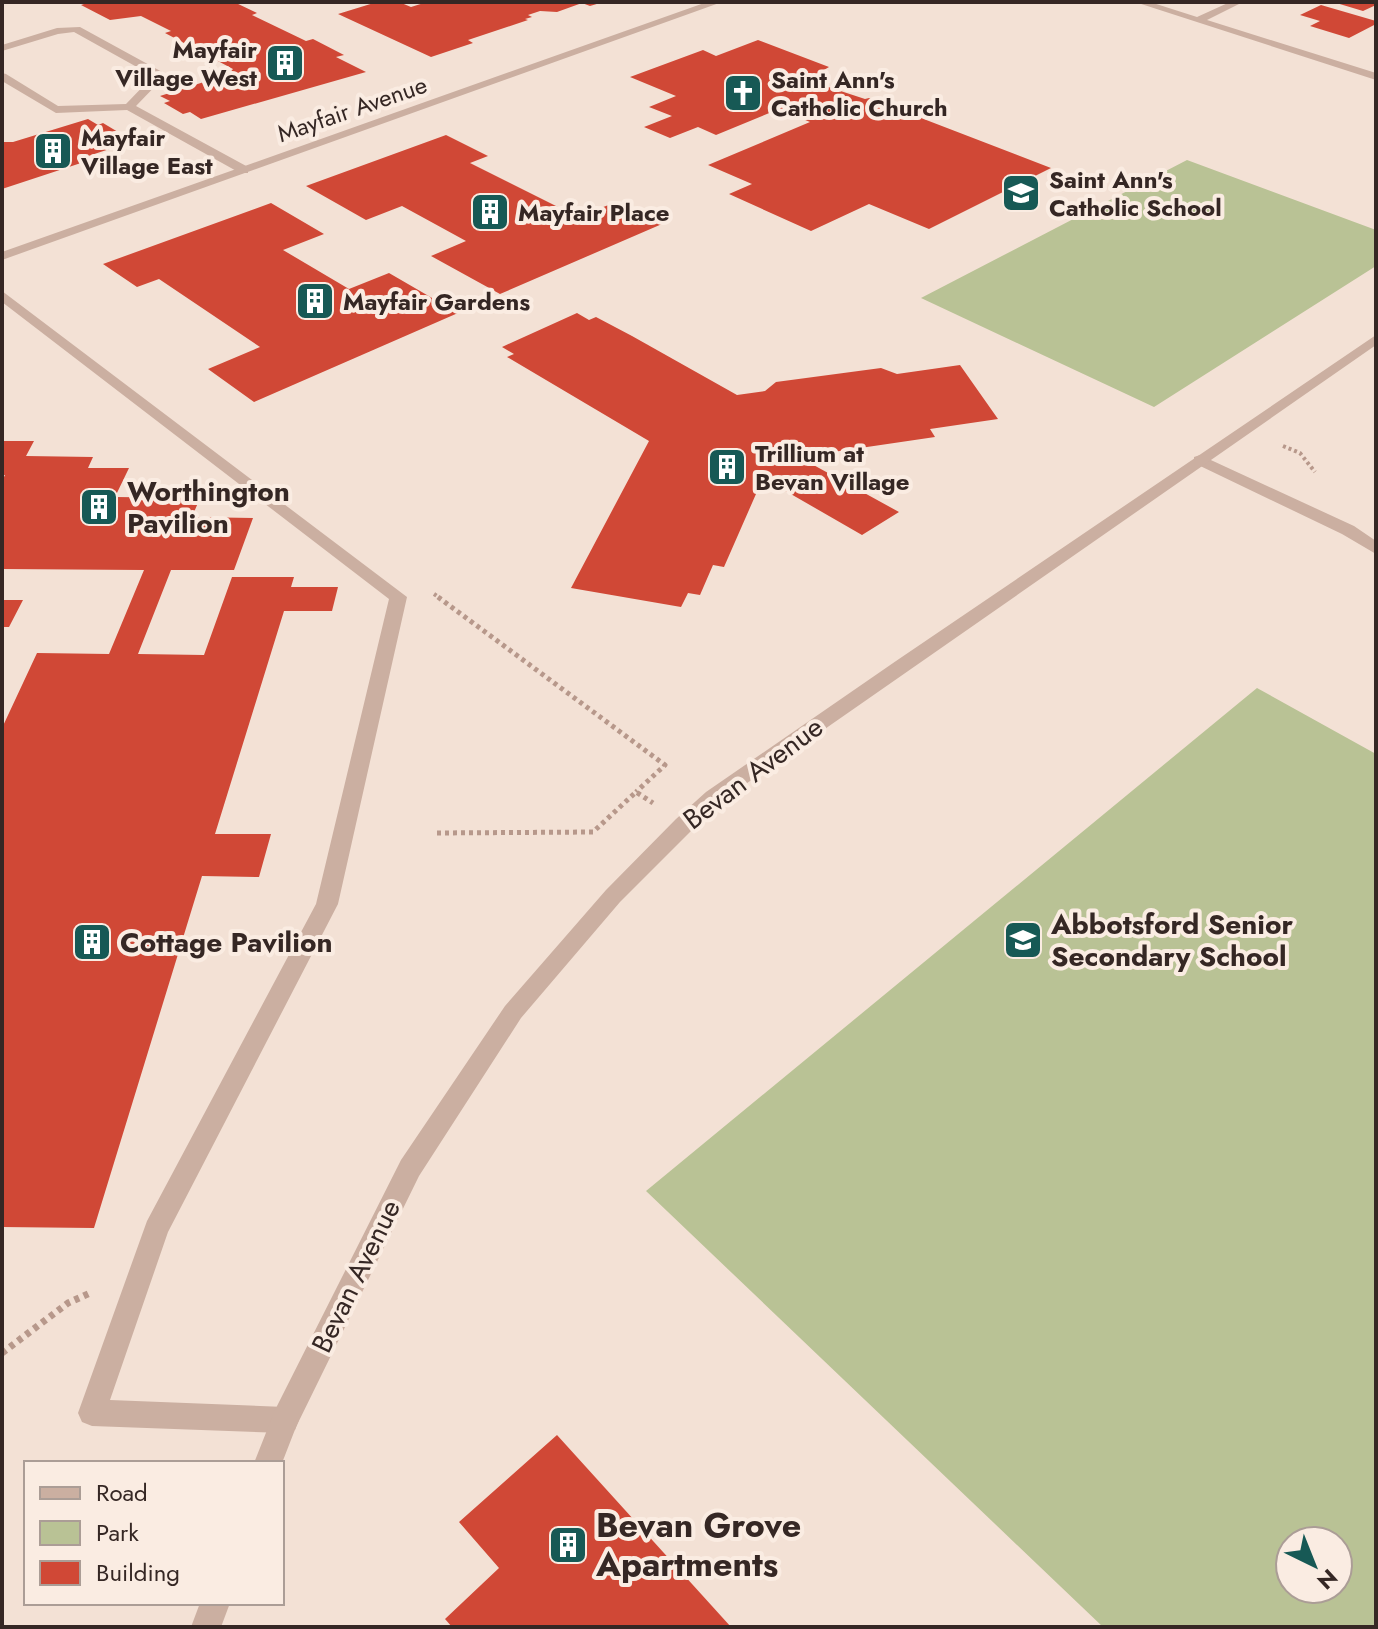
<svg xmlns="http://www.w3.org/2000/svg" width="1378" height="1629" font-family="Jost,sans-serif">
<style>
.green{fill:#b9c295;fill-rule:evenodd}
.building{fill:#d04836}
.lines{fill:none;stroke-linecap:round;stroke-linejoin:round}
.path-far2{stroke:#b7988b;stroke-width:4;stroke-dasharray:3 3;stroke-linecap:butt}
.path-far1{stroke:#b7988b;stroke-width:5;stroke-dasharray:4 4;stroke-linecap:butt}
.path{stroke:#b7988b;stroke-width:7;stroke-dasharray:5 5;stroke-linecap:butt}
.service{fill:#cbafa1;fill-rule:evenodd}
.minor{fill:#cbafa1;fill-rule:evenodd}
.tertiary{fill:#cbafa1;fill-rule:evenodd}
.labels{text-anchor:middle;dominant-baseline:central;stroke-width:8;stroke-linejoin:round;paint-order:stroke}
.far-poi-label{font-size:24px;font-weight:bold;fill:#352724;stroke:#faece2;text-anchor:start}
.far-street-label{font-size:24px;fill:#352724;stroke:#faece2}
.poi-label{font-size:28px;font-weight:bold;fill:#352724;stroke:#faece2;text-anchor:start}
.street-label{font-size:28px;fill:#352724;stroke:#faece2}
.near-poi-label{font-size:34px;font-weight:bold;fill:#352724;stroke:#faece2;text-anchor:start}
</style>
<rect width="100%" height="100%" fill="#f3e1d5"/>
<!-- green -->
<path class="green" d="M1187 160 1376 230V266L1154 407 921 298Z
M1257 688 1376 754V1627H1103L646 1191ZM1290 1541H1338V1589H1290Z"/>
<!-- building -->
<path class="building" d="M90 2H234L257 13 252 15 306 41 313 39 344 55 336 57 366 72 201 119 190 112 183 114 164 103 170 101 160 96 229 74 233 69 165 33 171 31 141 16 110 20 81 5Z
M377 2H399L411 7 427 2 600 3 590 6 582 3 557 12 540 11 528 15 532 17 525 19 528 20 468 40 473 43 431 57 338 14Z
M1333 2H1376V5L1363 11Z
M1321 5 1376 21V24L1349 38 1310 26 1320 21 1300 15Z
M758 40 829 67 807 80 865 99 869 98 1051 168 929 229 869 204 811 231 729 194 752 184 708 165 810 122 779 109 716 135 698 127 670 138 644 127 672 116 649 107 676 96 630 77 703 50 716 56Z
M88 119 98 125 103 123 123 135 118 136 128 143 79 159 84 162 2 189V142H13Z
M446 135 488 156 470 163 578 217 616 202 662 224 500 294 431 256 466 241 402 206 366 220 306 186Z
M271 203 324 234 283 250 349 289 389 273 458 313 254 402 208 369 260 347 159 279 137 287 103 264Z
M577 313 589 320 596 317 632 336 737 395 765 391 776 382 881 368 897 374 960 365 998 419 930 429 935 437 799 457 899 512 862 535 763 478 724 567 713 565 700 595 688 593 681 607 571 588 649 441 507 357 514 354 502 347Z
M2 441H34L26 456 93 457 88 468H129L115 497 200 498 192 517 253 518 234 570H171L138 654 204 655 232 577H294L291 587H338L332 611H284L215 834H271L259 877 202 876 94 1228 2 1227V728L37 653 109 654 144 570 2 569V481L5 475H2Z
M2 600H23L9 627H2Z
M557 1435 731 1627H452L445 1619 499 1568 459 1522Z"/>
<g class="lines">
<!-- path-far2 -->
<path class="path-far2" d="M1283 446 1300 453 1315 472
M434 594 441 599"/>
<!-- path-far1 -->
<path class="path-far1" d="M438 597 665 765 636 792
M437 833 593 832 636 792 653 803"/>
<!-- path -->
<path class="path" d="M2 1353 68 1303 90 1293"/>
<!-- service -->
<path class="service" d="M80 27 164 73V77L136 106 248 167V173H240L127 110 56 113 2 81V73L6 74 58 106 126 104 153 76 74 32 58 34 2 51V45L57 28Z
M2 291 407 597 338 904 168 1232 110 1400 285 1407 295 1410 299 1420 295 1430 285 1433 92 1426 82 1422 78 1413 147 1221 316 904 389 599 2 302Z
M1200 455 1354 526 1376 541V554L1342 534 1194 463V457Z"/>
<!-- minor -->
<path class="minor" d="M707 2H722L2 260V252Z
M1135 2H1150L1197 17 1230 2H1243L1207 20 1376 73V80Z"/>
<!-- tertiary -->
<path class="tertiary" d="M1376 335V345L720 802 620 902 521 1018 419 1176 296 1427 282 1463H254L275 1410 401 1160 505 1006 606 890 676 819 706 792 896 661Z
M200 1603H230L221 1627H191Z"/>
</g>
<!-- icons -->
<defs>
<symbol id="building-square" viewBox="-11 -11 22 22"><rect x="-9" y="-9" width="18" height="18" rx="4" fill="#175955" stroke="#faece2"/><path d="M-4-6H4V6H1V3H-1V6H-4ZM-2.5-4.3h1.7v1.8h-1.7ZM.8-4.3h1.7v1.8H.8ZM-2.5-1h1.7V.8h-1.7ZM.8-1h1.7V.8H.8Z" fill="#fff"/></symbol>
<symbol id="church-square" viewBox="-11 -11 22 22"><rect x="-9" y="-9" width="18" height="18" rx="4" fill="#175955" stroke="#faece2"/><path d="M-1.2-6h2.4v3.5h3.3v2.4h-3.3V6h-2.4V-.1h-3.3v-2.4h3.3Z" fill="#fff"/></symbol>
<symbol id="school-square" viewBox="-11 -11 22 22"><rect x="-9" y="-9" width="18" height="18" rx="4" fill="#175955" stroke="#faece2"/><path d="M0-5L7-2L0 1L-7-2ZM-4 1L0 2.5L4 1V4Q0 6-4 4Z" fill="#fff"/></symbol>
</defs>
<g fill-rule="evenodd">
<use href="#building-square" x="263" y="41" width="44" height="44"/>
<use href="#church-square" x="721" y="71" width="44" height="44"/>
<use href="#building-square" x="31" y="129" width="44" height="44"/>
<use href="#school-square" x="999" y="171" width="44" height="44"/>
<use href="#building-square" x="468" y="190" width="44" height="44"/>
<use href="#building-square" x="293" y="279" width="44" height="44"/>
<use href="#building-square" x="705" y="445" width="44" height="44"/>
<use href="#building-square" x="77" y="485" width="44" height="44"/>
<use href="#school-square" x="1001" y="918" width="44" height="44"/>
<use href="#building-square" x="70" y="920" width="44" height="44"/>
<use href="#building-square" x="546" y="1523" width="44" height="44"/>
</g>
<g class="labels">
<!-- far-poi labels -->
<g class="far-poi-label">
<text x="257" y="49" text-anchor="end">Mayfair<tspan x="257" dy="28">Village West</tspan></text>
<text x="771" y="79">Saint Ann's<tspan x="771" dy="28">Catholic Church</tspan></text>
<text x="81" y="137">Mayfair<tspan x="81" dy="28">Village East</tspan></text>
<text x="1049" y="179">Saint Ann's<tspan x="1049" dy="28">Catholic School</tspan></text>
<text x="518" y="212">Mayfair Place</text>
<text x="343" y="301">Mayfair Gardens</text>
<text x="755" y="453">Trillium at<tspan x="755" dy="28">Bevan Village</tspan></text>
</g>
<!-- far-street labels -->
<g class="far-street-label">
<text transform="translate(352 109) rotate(-19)">Mayfair Avenue</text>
</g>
<!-- poi labels -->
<g class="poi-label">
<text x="127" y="491">Worthington<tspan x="127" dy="32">Pavilion</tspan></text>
<text x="1051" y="924">Abbotsford Senior<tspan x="1051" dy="32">Secondary School</tspan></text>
<text x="120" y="942">Cottage Pavilion</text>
</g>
<!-- street labels -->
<g class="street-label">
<text transform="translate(753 773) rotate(-37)">Bevan Avenue</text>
<text transform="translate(356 1276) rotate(-64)">Bevan Avenue</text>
</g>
<!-- near-poi labels -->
<g class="near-poi-label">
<text x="596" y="1525">Bevan Grove<tspan x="596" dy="39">Apartments</tspan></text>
</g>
</g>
<!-- border -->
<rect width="1378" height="1629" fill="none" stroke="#352724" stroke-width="8"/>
<!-- legend -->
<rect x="24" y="1461" width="260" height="144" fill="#faece2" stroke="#ab9d96" stroke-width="2"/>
<rect x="40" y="1487" width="40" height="12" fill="#cbafa1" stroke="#ab9d96" stroke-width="2"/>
<text x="96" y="1501" font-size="24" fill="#352724">Road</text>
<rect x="40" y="1521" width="40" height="24" fill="#b9c295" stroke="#ab9d96" stroke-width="2"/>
<text x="96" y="1541" font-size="24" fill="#352724">Park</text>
<rect x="40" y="1561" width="40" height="24" fill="#d04836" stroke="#ab9d96" stroke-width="2"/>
<text x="96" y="1581" font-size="24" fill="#352724">Building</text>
<!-- north arrow -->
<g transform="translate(1314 1565) rotate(137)"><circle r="38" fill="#faece2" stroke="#ab9d96" stroke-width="2"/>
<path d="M0-6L14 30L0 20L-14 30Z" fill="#175955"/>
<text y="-12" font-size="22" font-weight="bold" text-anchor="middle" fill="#352724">N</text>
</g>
</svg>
